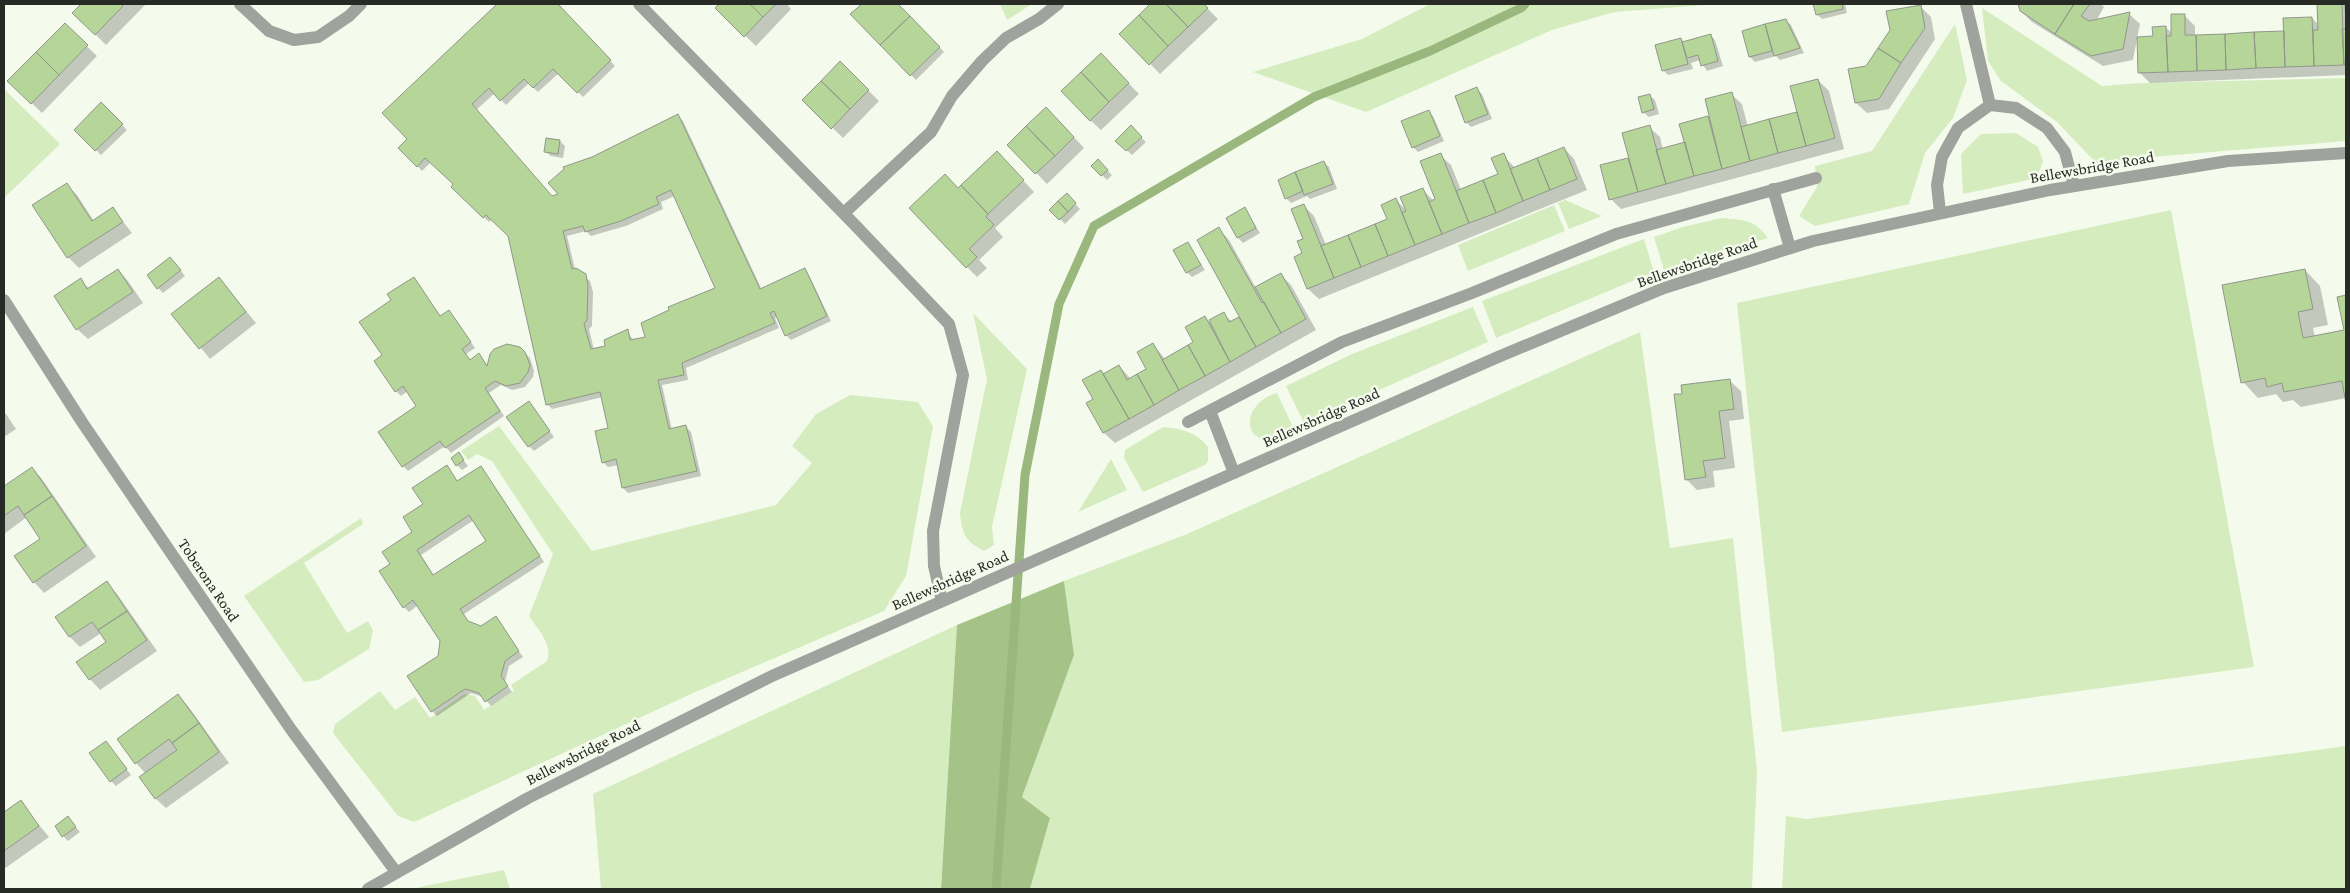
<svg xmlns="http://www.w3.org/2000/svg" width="2350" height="893" font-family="'Crimson Pro',serif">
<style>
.green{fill:#d4ecbe}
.forest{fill:#a5c387}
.shadow{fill:#0003;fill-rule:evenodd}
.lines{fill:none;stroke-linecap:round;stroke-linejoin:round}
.stream{stroke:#9ab87d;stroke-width:9}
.building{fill:#b6d699;stroke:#90978a;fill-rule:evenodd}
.minor{stroke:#a0a39d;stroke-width:12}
.tertiary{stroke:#a0a39d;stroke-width:12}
.labels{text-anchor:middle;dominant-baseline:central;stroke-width:5;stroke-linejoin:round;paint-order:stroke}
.street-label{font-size:16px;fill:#272a25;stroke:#f4fbed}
</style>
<rect width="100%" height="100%" fill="#f4fbed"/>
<!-- green -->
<path class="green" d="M1000 4H1032L1007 20Z
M1430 4H1719L1614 12 1552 30 1366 112 1253 72 1362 39Z
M1982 8 2102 86 2141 83 2346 78V141L2138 158 2099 166 2057 122 2001 81 1988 61Z
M1955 24 1967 80 1953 118 1925 153 1909 204 1815 226 1799 216 1817 187 1815 166 1872 151Z
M4 89 60 144 4 198Z
M2016 133 2038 147 2043 161 2037 178 1963 194 1961 154 1981 134Z
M1565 200 1602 216 1569 229 1558 203Z
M1554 205 1565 231 1468 271 1458 245Z
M2171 210 2254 667 1782 732 1737 303Z
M1722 218C1744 220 1754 219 1768 238L1664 270 1654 237 1683 227Z
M1644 239 1654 272 1496 338 1482 301Z
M1473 307 1488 342 1304 423 1286 386 1352 354Z
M973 313 1027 369 992 527 994 545 984 551C965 541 962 534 960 513L987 379Z
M1640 332 1670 548 1733 538 1757 771 1752 889H1030L1050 818 1022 797 1074 655 1064 581 1187 534Z
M1277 393 1293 427 1263 440C1260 438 1255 436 1253 433 1242 415 1262 396 1277 393Z
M850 395 918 402 933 426 906 576 884 611 691 694 414 822 398 816 333 733 335 724 380 691 395 710 415 697 430 718 464 694 475 696 484 710 514 691 511 685 547 661C553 644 538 630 529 616L553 554 492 461 477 454 468 460 461 451 499 426 592 551 776 505 812 463 792 446 816 414Z
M1163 427C1182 429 1196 432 1208 447V461L1205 465 1143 492 1124 458 1125 450Z
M1111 459 1127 490 1078 512Z
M361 518 363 524 304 563 347 633 368 621 373 630 369 649 318 680 304 682 244 596Z
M957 625 941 889H601L593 794Z
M2346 746V889H1782L1786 816 1807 819Z
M504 870 510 889H415L420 887Z"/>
<!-- forest -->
<path class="forest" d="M1064 581 1074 655 1022 797 1050 818 1030 889H941L957 625Z"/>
<!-- shadow -->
<path class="shadow" d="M82 4H146L106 45 74 13Z
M499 4H556L615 66 583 97 559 73 538 92 529 83 506 105 495 93 476 110 552 197 560 194 592 158 678 116 683 121 762 290 804 270 809 275 831 321 791 340 786 335 777 317 775 318 779 328 686 368 688 380 662 385 672 430 686 427 691 432 701 476 628 493 623 488 618 465 608 467 603 462 610 429 603 397 552 409 547 404 509 235 492 219 489 222 452 187 455 184 431 162 422 171 400 148 409 139 384 113ZM675 196 717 288 646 338 634 341 627 331 607 347 594 350 589 329 592 326 593 292 590 281 575 269 567 236 586 231 591 236 626 226 663 209 661 202Z
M720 4H787L791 9 756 46 716 8Z
M864 4H897L944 52 916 80 852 15Z
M1152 4H1203L1218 19 1160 74 1121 34Z
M1814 4H1845L1847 13 1822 19 1817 14Z
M2019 4H2101L2104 7 2096 21 2129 14 2140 24 2137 38H2154L2165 27 2173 34 2184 15 2195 26V36L2285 33 2312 18 2319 25 2318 4H2346V75L2150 83 2140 73 2137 39 2133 60 2103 66 2032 22 2021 11Z
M1920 6 1931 17 1935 39 1889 109 1867 113 1856 103Z
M1785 20 1791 25 1804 53 1780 60 1776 56 1755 62 1750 57 1743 32Z
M65 25 97 56 42 113 9 81Z
M1710 35 1715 40 1723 66 1707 71 1700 60 1691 63 1693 69 1668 75 1663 70 1681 39 1684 42Z
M1101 55 1139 94 1101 130 1090 120Z
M840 63 879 101 843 138 804 100Z
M1818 80 1829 91 1844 149 1621 209 1611 199 1602 166 1630 159 1649 127 1660 137 1663 150 1686 143 1707 117 1713 124 1731 94 1742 104 1748 127 1798 113Z
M1477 89 1482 94 1492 119 1471 127 1466 122Z
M1649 95 1655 100 1659 114 1649 117 1643 112Z
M101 104 127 130 101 155 76 130Z
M1428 111 1433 116 1444 141 1418 152 1413 147Z
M1057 119 1084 148 1047 184 1009 145Z
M1131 127 1146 142 1132 155 1117 141Z
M560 141 565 146 563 158 551 156 545 151Z
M1564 148 1574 159 1587 190 1319 299 1308 289 1296 257 1304 254 1303 205 1314 216 1326 245 1388 220 1396 200 1407 211 1423 190 1434 201 1436 200 1440 155 1451 165 1461 190 1499 174 1503 155 1515 168Z
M1098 161 1112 175 1107 180 1093 166Z
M1324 162 1329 167 1337 189 1310 199 1307 196 1291 203 1286 198Z
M1007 163 1034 192 995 228 1003 237 979 260 987 268 977 277 967 267 958 189Z
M66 184 77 195 94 221 113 209 132 233 79 268 68 257Z
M1067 195 1080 209 1065 224 1051 210Z
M1245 209 1260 233 1243 243 1238 238Z
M1219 229 1229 240 1256 288 1280 274 1291 285 1316 330 1115 443 1104 433 1088 403 1095 400 1101 371 1104 375 1119 366 1131 379 1148 369 1153 344 1165 359 1195 343 1204 317 1213 326 1223 313 1232 322 1242 316Z
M1188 244 1205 270 1192 277 1187 272Z
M175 263 185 276 163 293 158 288Z
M118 270 128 281 143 303 88 339 77 329 80 280 90 289Z
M2305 270 2320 286 2328 325 2313 328 2315 337 2345 331 2339 298 2346 297V398L2301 407 2293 400 2283 402 2276 394 2258 398 2243 382Z
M219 278 256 323 210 359 173 314Z
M413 279 441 317 449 312 454 317 475 348 466 354 471 361 479 355 488 367 525 353 530 358 534 371 533 377 525 387 512 390 501 385 489 393 504 416 451 453 445 446 408 471 403 466 418 407 408 391 401 396 396 391 384 356 393 300Z
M1730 381 1741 391 1744 419 1729 421 1735 468 1713 471 1715 487 1697 490 1686 479 1684 395Z
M529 403 554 437 534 451 529 446Z
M4 411 16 429 4 437Z
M459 454 468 466 462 470 457 465Z
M447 467 458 482 481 467 544 562 464 614 469 623 481 628 496 618 523 657 509 666 505 682 512 692 491 706 483 697 471 693 437 716 432 711 441 640 418 605 409 612 404 607 391 564 414 533 425 504ZM474 520 488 541 434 576 421 555Z
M32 468 42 479 96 557 44 593 34 582 42 539 27 517 4 534V488Z
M107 583 117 594 157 651 100 690 90 679 108 642 101 633 80 647 70 637Z
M178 696 188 706 229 763 166 808 155 798 146 774 136 763Z
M106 742 131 775 116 786 111 781Z
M20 802 49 837 4 869V814Z
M68 818 80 832 68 841 63 836Z"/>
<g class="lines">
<!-- stream -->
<path class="stream" d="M996 889 1025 475 1059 304 1094 226 1314 97 1430 51 1521 8 1525 4"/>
</g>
<!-- building -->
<path class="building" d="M81 4H121L123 6 95 35 72 13Z
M497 4H558L611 60 577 93 553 69 533 88 524 79 500 101 489 88 472 104 552 196 558 194 548 183 564 169 563 167 592 157 678 114 760 289 805 268 827 316 785 336 774 311 770 313 775 323 682 363 684 375 658 380 669 429 686 425 697 471 622 488 616 459 602 463 595 431 608 428 600 392 546 405 508 236 486 215 483 218 451 187 453 184 425 158 417 167 398 148 407 139 382 113ZM671 190 715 288 668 307 669 310 641 323 645 337 630 340 628 329 604 340 605 346 591 349 584 324 587 320 588 286 586 274 576 268 572 269 563 231 583 226 585 232 621 221 659 204 656 197Z
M719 4H750L763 17 744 37 715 8Z
M750 4H776L763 17Z
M862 4H898L910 16 880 45 850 14Z
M1150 4H1166L1188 27 1168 46 1139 15Z
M1166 4H1204L1208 8 1188 27Z
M1813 4H1842L1843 9 1816 15Z
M2018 4H2074L2055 34 2020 11Z
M2074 4H2090L2081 16 2089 21 2130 12 2123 49 2091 56 2055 34Z
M2317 4H2342L2344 65 2314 66 2313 30H2318Z
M2345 4H2346V65H2344L2342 29H2346Z
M1921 5 1925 28 1901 63 1878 48 1890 30 1886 11Z
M2171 14H2185V35H2196L2197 71 2168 72 2166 36H2171Z
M1139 15 1168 46 1149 65 1119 34Z
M910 16 940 47 910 76 880 45Z
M2312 17 2314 66 2285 67 2283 18Z
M1786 19 1800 48 1774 56 1765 24Z
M65 23 88 45 59 75 36 52Z
M1765 24 1772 51 1749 57 1742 31Z
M2166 26 2168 72 2138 73 2137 37 2153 36 2152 27Z
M2284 31 2285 67 2256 68 2254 32Z
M2254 32 2256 68 2226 70 2225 34Z
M1711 34 1718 61 1701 66 1698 55 1687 58 1682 42Z
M2225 34 2226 70 2197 71 2196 35Z
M1681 38 1688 64 1662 71 1655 45Z
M1878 48 1901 63 1879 99 1855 103 1848 69 1866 66Z
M36 52 59 75 31 104 7 81Z
M1101 53 1129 83 1109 102 1081 72Z
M840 61 869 90 850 109 821 81Z
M1081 72 1109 102 1090 121 1061 91Z
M1818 79 1835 138 1806 146 1790 86Z
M821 81 850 109 831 129 802 100Z
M1477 87 1488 114 1465 123 1455 96Z
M1732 92 1750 161 1722 169 1705 99Z
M1650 94 1654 109 1642 113 1638 97Z
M101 102 123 124 95 151 74 130Z
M1046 107 1074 137 1055 156 1026 126Z
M1429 110 1440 136 1412 148 1401 121Z
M1797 112 1806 146 1778 153 1769 119Z
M1708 116 1722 169 1694 176 1679 124Z
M1769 119 1778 153 1750 161 1741 127Z
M1131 125 1142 137 1126 151 1115 141Z
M1650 125 1666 184 1638 192 1622 133Z
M1026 126 1055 156 1035 174 1007 145Z
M546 138 560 140 558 154 544 152Z
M1685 142 1694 176 1666 184 1656 150Z
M1564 147 1577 179 1550 190 1537 158Z
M997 151 1024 180 988 214 961 185Z
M1441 153 1469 223 1442 234 1429 202 1435 199 1420 161Z
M1504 153 1523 201 1496 213 1483 180 1498 174 1491 158Z
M1537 158 1550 190 1523 201 1510 169Z
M1628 158 1638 192 1609 200 1600 165Z
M1098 159 1108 170 1101 176 1091 166Z
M1324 161 1333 184 1304 195 1295 172Z
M1295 172 1303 191 1285 199 1278 180Z
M945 174 958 188 961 185 988 214 986 217 994 225 969 249 977 257 966 268 909 208Z
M1483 180 1496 213 1469 223 1456 191Z
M67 183 92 221 113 207 123 222 67 258 32 205Z
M1423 188 1442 234 1415 245 1402 213 1406 211 1400 197Z
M1067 193 1076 203 1068 212 1058 201Z
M1396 198 1415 245 1388 256 1375 224 1387 219 1381 205Z
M1058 201 1068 212 1059 220 1049 210Z
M1304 204 1334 278 1307 289 1294 257 1302 253 1297 241 1303 239 1291 209Z
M1245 207 1256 228 1237 238 1226 218Z
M1375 224 1388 256 1361 267 1348 235Z
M1219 227 1262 303 1264 302 1281 333 1256 347 1197 240Z
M1348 235 1361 267 1334 278 1321 246Z
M1188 242 1201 265 1186 273 1173 250Z
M170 257 181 270 157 289 147 275Z
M118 269 133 292 76 330 54 296 81 278 87 289Z
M2305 269 2313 309 2298 312 2303 338 2344 330 2337 297 2346 295V404L2342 381 2284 392 2282 383 2267 387 2265 378 2241 383 2222 285Z
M1281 273 1306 319 1281 333 1255 287Z
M219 277 246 312 199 349 171 314Z
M414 277 440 316 449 310 471 342 462 349 470 360 479 353 487 366 490 354 494 349 507 344 520 347 525 352 530 365 528 372 520 383 506 386 495 381 485 388 500 411 445 448 440 441 402 467 378 432 416 406 403 386 395 392 374 361 382 355 359 322 391 300 387 294Z
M1224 312 1229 322 1239 317 1256 347 1230 362 1209 320Z
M1205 316 1230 362 1205 376 1188 345 1193 342 1185 327Z
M1153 343 1179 390 1154 405 1137 374 1146 369 1137 352Z
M1188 345 1205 376 1179 390 1162 360Z
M1119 365 1127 380 1137 374 1154 405 1129 419 1103 374Z
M1101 370 1129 419 1103 433 1086 403 1093 399 1082 380Z
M1730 379 1734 409 1719 411 1725 458 1703 461 1706 477 1685 480 1674 394H1682L1681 385Z
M529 401 550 431 528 447 506 417Z
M459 452 464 460 456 466 451 458Z
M447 465 457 481 481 466 540 556 460 609 468 621 481 626 496 616 519 651 505 661 501 676 508 686 485 702 479 693 465 689 431 712 407 676 438 656 440 641 413 600 403 608 379 571 390 564 382 552 412 532 403 517 423 504 412 488ZM469 515 486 541 433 575 417 550Z
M32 467 52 496 24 515 18 506 4 516V486Z
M52 496 86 546 33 583 14 556 40 539 24 515Z
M107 581 127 611 98 630 92 622 69 637 55 617Z
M127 611 147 640 89 680 76 662 106 642 98 630Z
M178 694 199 723 172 743 169 739 135 764 117 739Z
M199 723 219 752 155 799 139 777 177 750 172 743Z
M106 741 127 769 110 782 89 753Z
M21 800 39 826 4 851V812Z
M68 816 76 827 62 837 55 826Z"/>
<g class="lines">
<!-- minor -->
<path class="minor" d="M240 4 269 31 294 40 318 37 349 16 361 4
M639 4 855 225 949 324 963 375 933 531 934 566 942 601
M1966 4 1990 105
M1773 189 1790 248
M1940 212 1937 185 1942 157 1958 128 1990 105 2016 108 2047 128 2065 152 2074 186
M844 213 931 132 952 96 982 61 1006 38 1039 19 1058 4
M1210 411 1234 473
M1188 422 1342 342 1472 293 1616 234 1816 178"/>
<!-- tertiary -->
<path class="tertiary" d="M4 300 82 422 290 728 396 872
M368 889 528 798 772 676 1498 357 1664 288 1813 241 2050 190 2228 161 2346 153"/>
</g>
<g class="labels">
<!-- street labels -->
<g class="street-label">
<text transform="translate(2092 167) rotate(-10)">Bellewsbridge Road</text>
<text transform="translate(1697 262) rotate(-19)">Bellewsbridge Road</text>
<text transform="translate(1321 417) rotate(-24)">Bellewsbridge Road</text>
<text transform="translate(209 580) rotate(56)">Toberona Road</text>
<text transform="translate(950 580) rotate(-24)">Bellewsbridge Road</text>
<text transform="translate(583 752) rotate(-27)">Bellewsbridge Road</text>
</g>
</g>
<!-- border -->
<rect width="2350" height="893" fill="none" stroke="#272a25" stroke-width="10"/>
</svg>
